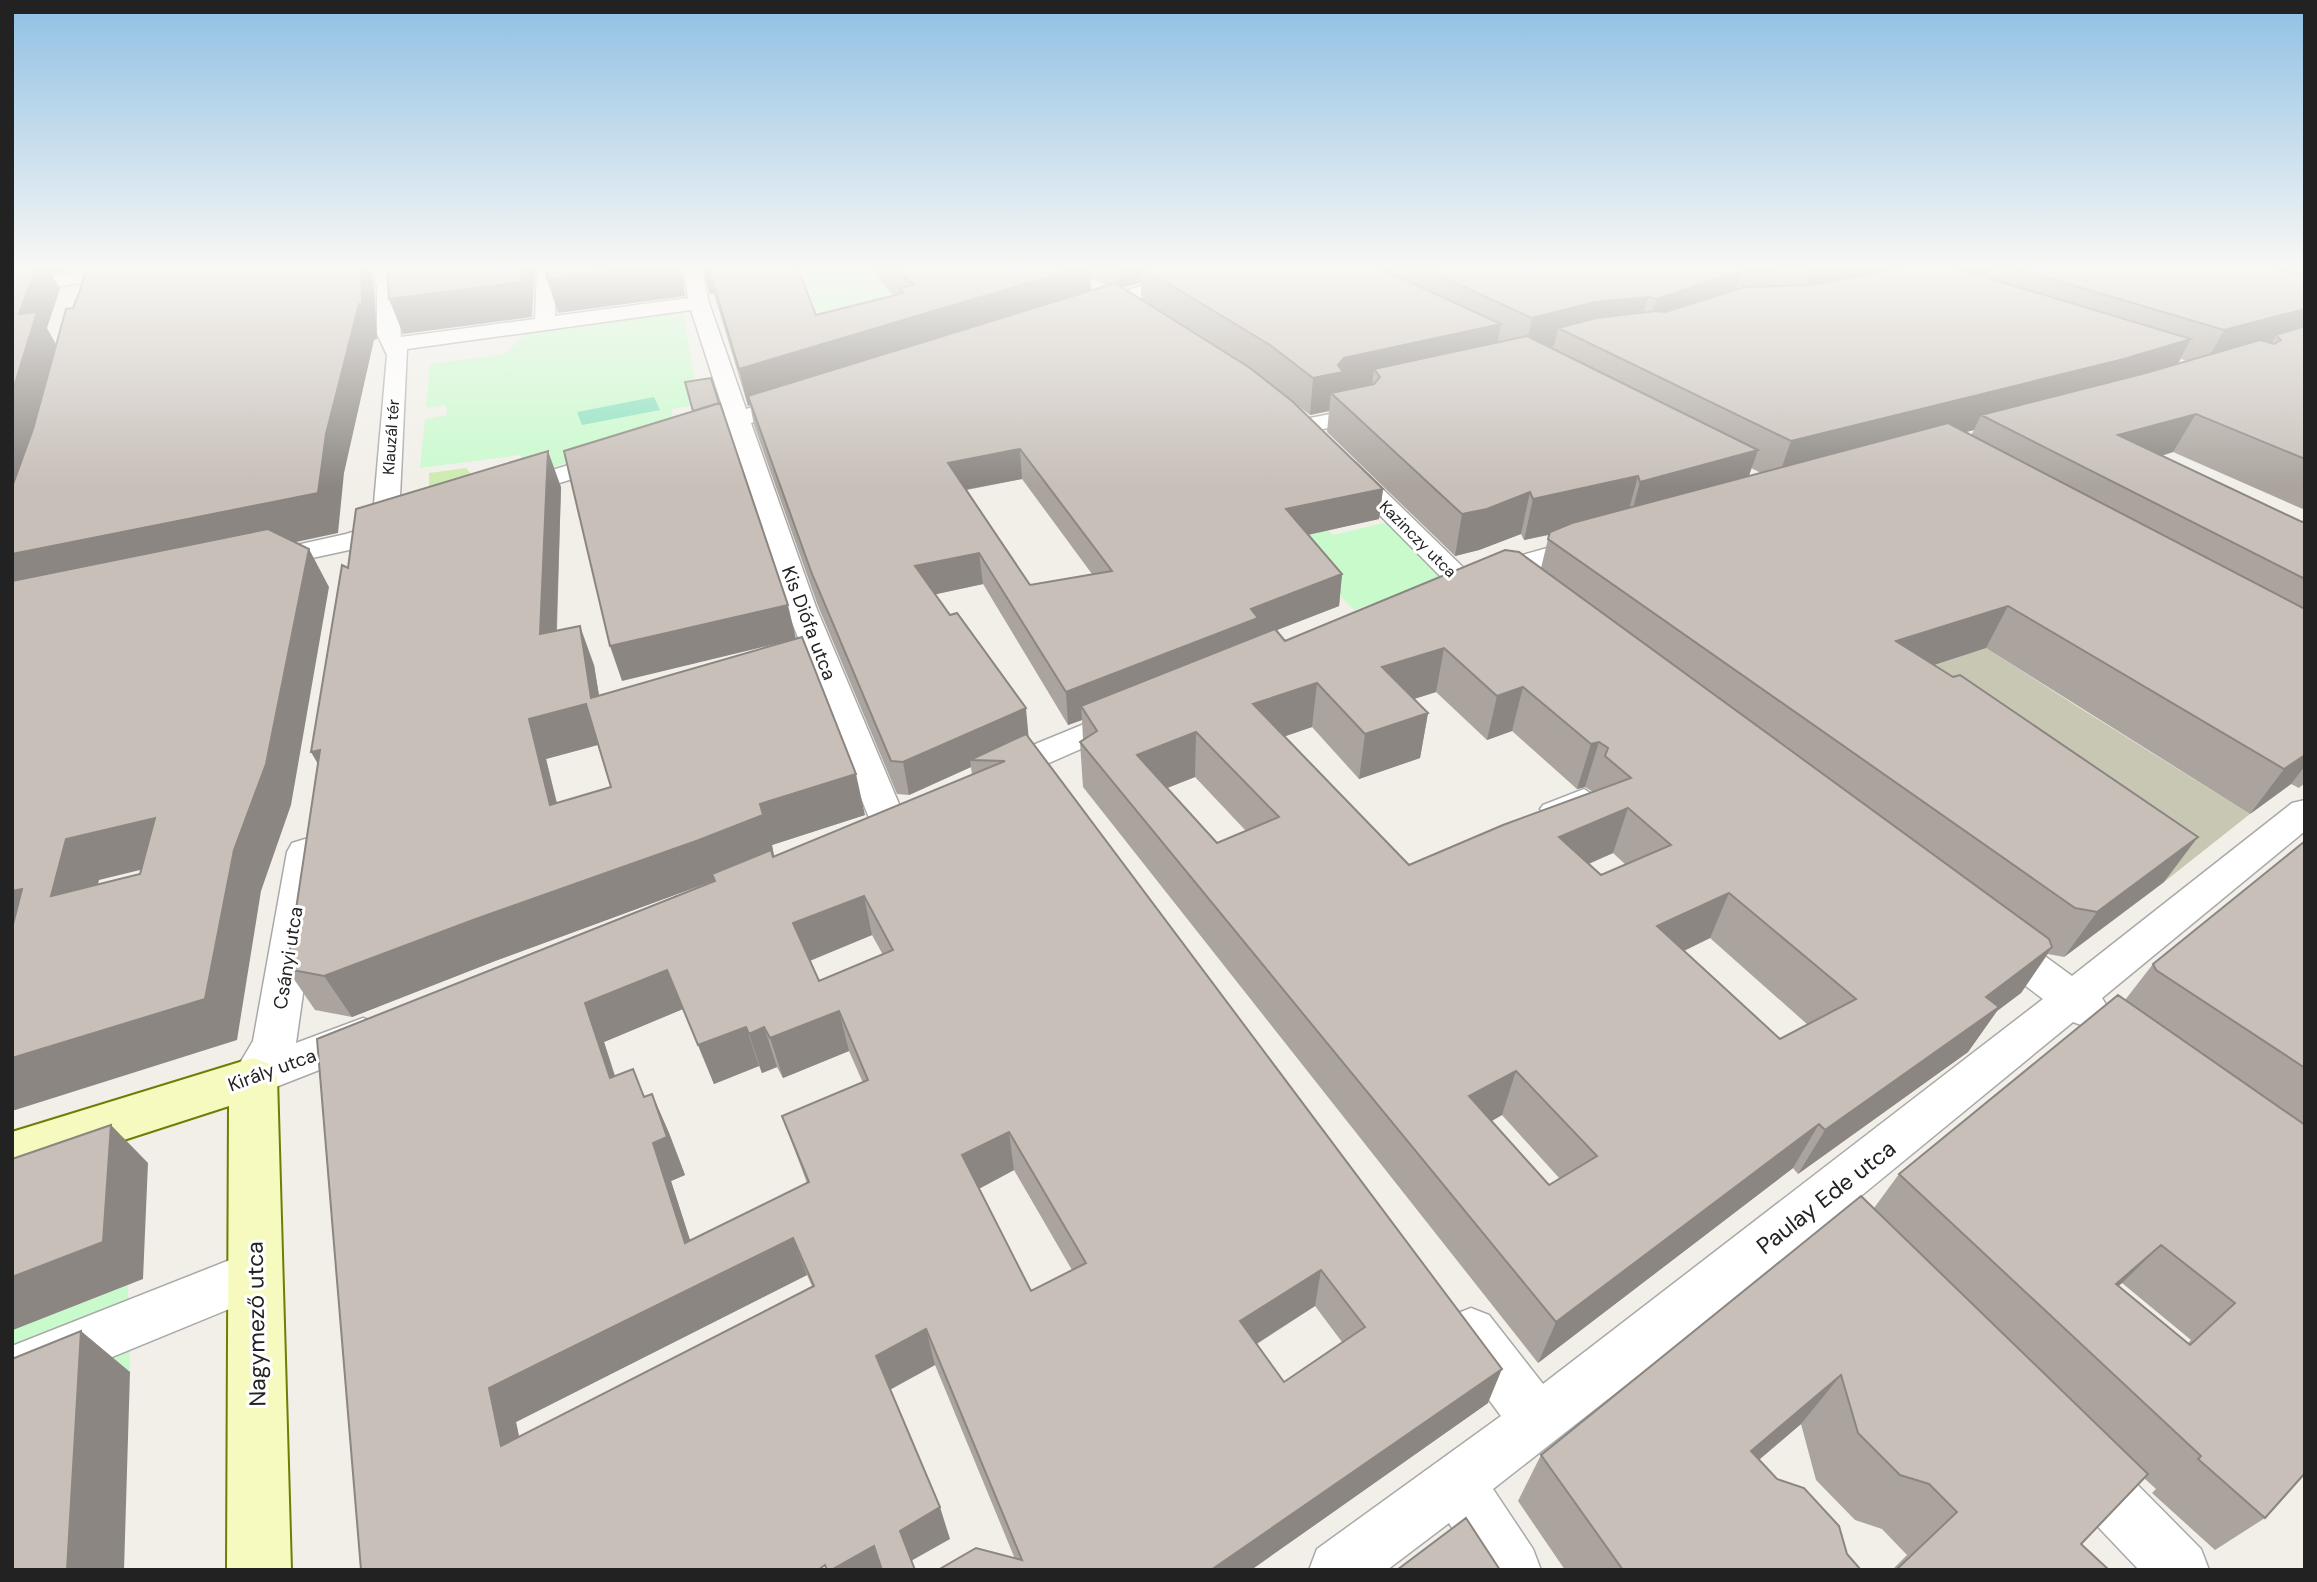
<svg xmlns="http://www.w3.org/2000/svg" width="2317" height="1582" font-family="'DM Sans',sans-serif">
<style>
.construction{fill:#c7c7b4}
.grass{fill:#cdebb0}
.park{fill:#c8facc}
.pitch{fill:#88e0be}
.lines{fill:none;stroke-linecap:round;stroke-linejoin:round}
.lane-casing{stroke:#a9a9a9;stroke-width:3}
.street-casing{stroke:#a9a9a9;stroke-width:3}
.secondary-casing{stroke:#707d05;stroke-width:4}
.lane{fill:#fff;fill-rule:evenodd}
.street{fill:#fff;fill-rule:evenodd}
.secondary{fill:#f7fabf;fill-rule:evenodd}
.wall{fill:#aba49e;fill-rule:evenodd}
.shaded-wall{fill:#8b8681}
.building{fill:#c7bfb8;stroke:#8b8681;stroke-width:2;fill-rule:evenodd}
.labels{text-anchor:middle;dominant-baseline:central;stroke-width:6;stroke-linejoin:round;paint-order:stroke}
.far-street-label{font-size:16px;fill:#222;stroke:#fff}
.street-label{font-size:19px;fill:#222;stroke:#fff}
.near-street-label{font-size:23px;fill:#222;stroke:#fff}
</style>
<rect width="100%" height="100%" fill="#f2efe9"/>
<!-- construction -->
<path class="construction" d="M1986 648 2075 705 2250 814 2164 882 1886 681Z"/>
<!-- grass -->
<path class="grass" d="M466 468 483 488 429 490V473Z"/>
<!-- park -->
<path class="park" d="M802 266H878L902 306 832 342 806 286Z
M683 312 699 405 672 409V431L531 474 520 455 420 468 425 419 447 415 446 405 426 408 430 364 504 354 525 333Z
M1314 517 1333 535 1388 522 1451 578 1354 610 1273 528Z
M128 1285 130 1372 12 1421 13 1330Z"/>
<!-- pitch -->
<path class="pitch" d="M654 397 660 410 582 425 577 412Z"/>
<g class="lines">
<defs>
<path id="lane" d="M1584 789 1593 795 1590 799 1549 815 1540 809 1543 805Z"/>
<path id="street" d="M114 266H158L148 272 12 294V282Z
M372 266H391L397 287 401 337 535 319 537 266H556L555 316 688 298 683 266H702L709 303 746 409 798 393 806 395 810 400 806 405 751 423 816 607 907 823 902 832 889 835 876 832 871 823 786 607 729 429 681 444 672 442 669 437 672 432 725 415 691 310 407 349 399 518 408 520 411 526 408 532 363 547 266 568 256 566 252 560 256 554 346 534 372 526 387 355 377 334V287Z
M1203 266H1232L1229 270 1096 313H1082L1079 309 1082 305Z
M1351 397C1361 400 1367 406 1373 415L1369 420 1303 433 1295 431 1291 426 1295 421 1345 411 1339 404 1343 399Z
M615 451 624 453 627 458 624 463 511 498 502 495 498 490 502 485Z
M1347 460 1356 463 1471 575 1475 581 1471 587 1461 590 1451 587 1338 473 1334 468 1338 463Z
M1590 536 1600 538 1604 544 1600 550 1486 583 1476 580 1472 574 1476 568Z
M1128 706 1140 709 1144 716 1140 723 1008 781 996 784 984 781 979 773 984 765Z
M2305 800V831L2102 998 2110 1011 2104 1023 2089 1028 2073 1022 1723 1309 1493 1489 1533 1549 1541 1570H1478L1449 1523 1387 1570H1309L1317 1549 1501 1416 1453 1351 1445 1333 1453 1315 1471 1308 1489 1315 1543 1384 2043 999 1985 955 1979 944 1985 933 1999 929 2013 933 2072 976 2292 803Z
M305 839 318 843 323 852 296 1043 363 1018 378 1023 384 1035 378 1047 253 1096 238 1091 231 1078 253 1041 287 852 292 843Z
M255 1250 273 1257 280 1274 273 1291 12 1398V1346Z
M2085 1444 2105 1452 2201 1549 2209 1570H2139L2065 1492 2057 1472 2065 1452Z"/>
<path id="secondary" d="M253 1058 270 1064 277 1078 291 1570H227L229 1106 12 1176V1132Z"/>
</defs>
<!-- lane casing -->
<use href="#lane" class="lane-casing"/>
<!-- street casing -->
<use href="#street" class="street-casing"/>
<!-- secondary casing -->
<use href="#secondary" class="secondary-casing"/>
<!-- lane -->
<use href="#lane" class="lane"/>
<!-- street -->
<use href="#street" class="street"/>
<!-- secondary -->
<use href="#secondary" class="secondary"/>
</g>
<!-- wall -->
<path class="wall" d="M703 266H797L816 315 893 295 870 268V266H2305V510L2173 452 2162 456 2302 522 2305 521V783L2299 788 2291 784 2250 814 1986 648 1934 665 2164 882 2064 957 2048 954 2021 993 1997 1011 1968 1052 1798 1174 1793 1168 1538 1363 1083 787 1080 742 1083 740 1082 720 1068 725 983 584 935 594 1028 738 1488 1403 1251 1570H938L1015 1559 935 1365 890 1390 950 1539 361 1570 317 1039 715 880 495 961 352 1017 315 1010 287 969 348 568 561 487 557 631 594 665 599 696 865 815 772 845 774 856 972 775 971 767 909 795 897 794 818 606 754 425 750 405 748 406 714 294H710ZM1090 279 1108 285 1091 291ZM1141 282V300L1123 288ZM2181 359 2187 361 2178 364ZM1293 402 1310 415 1329 411 1327 432 1455 556 1479 550 1521 534 1524 540 1549 535 1541 568 1285 641 1277 630 1339 606 1342 574 1308 535 1379 519 1383 489ZM1974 430 1971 435 1966 432ZM1751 468 1761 473 1749 476ZM1022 479 1092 574 1030 585 967 490ZM1436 692 1487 740 1512 731 1577 789 1585 787 1593 792 1409 865 1285 736 1312 727 1359 779 1420 758 1428 713 1414 699ZM598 745 611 787 557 803 546 759ZM1195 777 1246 831 1217 843 1167 788ZM1613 853 1626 865 1601 875 1589 864ZM872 935 883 955 819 981 810 961ZM1710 938 1808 1025 1780 1039 1684 951ZM683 1009 714 1084 759 1066 762 1073 777 1067 783 1078 849 1051 863 1083 782 1116 807 1183 690 1241 671 1181 685 1175 669 1133 652 1094 646 1097 615 1076 604 1042ZM1502 1115 1560 1179 1549 1185 1492 1121ZM1014 1170 1072 1270 1031 1291 979 1189ZM807 1275 812 1286 519 1437 516 1422ZM1315 1306 1342 1342 1284 1382 1257 1344Z
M2305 841V1473L2265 1518 2215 1550 2152 1493 2156 1489 2144 1478 2081 1544 2109 1570H1892L1907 1555 1882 1529 1855 1520 1816 1480 1801 1424 1759 1460 1861 1570H1565L1518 1501 1541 1455 1874 1208 1899 1174 2125 1000 2153 964ZM2122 1283 2191 1340 2188 1343 2118 1286Z"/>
<!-- shaded-wall -->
<path class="shaded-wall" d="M12 266H68L66 271 51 273 60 289 47 328 58 348 12 508V393L19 314Z
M361 266H370L374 287 377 339 374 340 344 473 338 533 28 599 12 585V532L326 434Z
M522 266H535L532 317 403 334 389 299Z
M647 266H681L685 296 558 313 547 279Z
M703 266H707L714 294H710Z
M1084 266H1090L1091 298 748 396 750 405 748 406 739 369Z
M1119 266H1195L1141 267V282L1119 289Z
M1829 266H1895L1888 285 1800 303 1811 269Z
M1948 266H1991L1986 276 1982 277Z
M1741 271 1731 306 1647 334 1656 299Z
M1648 297 1639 332 1558 328 1554 346 1525 353 1532 318 1595 302Z
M2305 309V338L2281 340 2276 335 2268 349 2204 366 2224 330Z
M1501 324 1494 360 1380 377 1374 369 1372 387 1331 393 1329 411 1310 415 1313 378 1338 365 1344 358Z
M2191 339 2171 376 1981 415 1974 430 1777 481 1791 441Z
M2196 414 2173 452 2097 474 2118 435Z
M1020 449 1022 479 952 492 948 463Z
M1758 450 1744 490 1629 523 1640 482Z
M548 451 561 487 555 673 540 634Z
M1638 476 1627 517 1524 540 1533 499Z
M1383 489 1379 519 1284 540 1286 509Z
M1530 492 1521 534 1479 550 1455 556 1462 514Z
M309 549 329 587 291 805 261 891 237 1040 12 1111V1058L234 850Z
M979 553 983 584 919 598 915 566Z
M1342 574 1339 606 1081 706 1082 720 1068 725 1066 692 1251 609Z
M788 605 796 639 622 681 610 646Z
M2008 606 1986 648 1876 684 1896 641Z
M580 626 594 665 606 738 591 698Z
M1444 648 1436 692 1376 711 1382 667Z
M1317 683 1312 727 1251 748 1253 704Z
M1523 687 1512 731 1487 740 1497 696Z
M586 704 601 744 546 759 567 846 550 805 529 719Z
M1026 708 1029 741 970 760 971 767 909 795 903 762Z
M1428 713 1420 758 1359 779 1365 734Z
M1196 732 1195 777 1137 800V755Z
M1599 742 1585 787 1577 789 1591 744Z
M320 750 334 792 311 752Z
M2305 755V766L2291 784 2250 814 2284 769Z
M856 774 865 815 772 845 774 856 713 881 495 961 352 1017 324 976 473 920 760 804Z
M1628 808 1613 853 1546 882 1559 837Z
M155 818 185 859 99 880 85 937 51 896 66 839Z
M2198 837 2164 882 2064 957 2097 912Z
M22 889 12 942V891Z
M1729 893 1710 938 1640 972 1657 926Z
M864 896 872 935 804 963 793 923Z
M2052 947 2021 993 1997 1011 1968 1052 1798 1174 1825 1130 1986 997Z
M667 970 683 1009 604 1042 628 1117 610 1078 585 1003Z
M839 1011 849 1051 783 1078 770 1038Z
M746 1027 759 1066 714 1084 698 1045Z
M764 1027 777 1067 762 1073 749 1034Z
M1516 1071 1502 1115 1457 1140 1469 1096Z
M652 1094 669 1133 685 1175 671 1181 703 1280 685 1243 653 1143Z
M1819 1124 1793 1168 1538 1363 1556 1322Z
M111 1125 148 1163 143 1279 13 1330 12 1335V1277Z
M1009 1132 1014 1170 969 1194 962 1155Z
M793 1238 807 1275 516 1422 528 1479 501 1446 489 1388Z
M2161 1245 2122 1283 2077 1322 2116 1284Z
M1321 1270 1315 1306 1237 1356 1240 1321Z
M926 1329 935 1365 887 1391 876 1356Z
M81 1331 130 1372 124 1570H67Z
M1502 1369 1488 1403 1251 1570H1211Z
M1841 1375 1801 1424 1715 1497 1751 1451Z
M940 1507 950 1539 911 1561 900 1531Z
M874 1546 884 1570H831Z"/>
<!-- building -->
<path class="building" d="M12 266H37L19 314 37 312 12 393Z
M87 266H361L362 304H359L326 434 318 493 12 554V487L33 429 66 309 73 308 80 291Z
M387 266H522L521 282 389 299Z
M547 266H647L547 279Z
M708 266H797L816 315 904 293 899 288 914 285 892 266H1084L739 369Z
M1144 266H1375L1501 324 1344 358 1338 365 1343 372 1313 378 1270 345 1141 267Z
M1419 266H1829L1811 269 1741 271 1656 299 1648 297 1595 302 1532 318Z
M1912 266H1948L2191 339 2124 359 1791 441 1558 328 1597 318 1656 311 1665 312 1745 287 1812 285Z
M2008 266H2261L2305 276V309L2224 330Z
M1115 283 1250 368 1292 401 1383 489 1286 509 1342 574 1251 609 1258 618 1066 692 979 553 915 566 950 615 957 613 1026 708 903 762 891 761 812 574 748 396ZM1020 449 1112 571 1030 585 948 463Z
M2305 326V459L2196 414 2118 435 2302 522 2305 521V579L1981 415 2142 374 2260 340 2274 344 2281 340 2276 335Z
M1527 336 1758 450 1640 482 1638 476 1533 499 1530 492 1487 509 1462 514 1331 393 1374 384 1380 377 1374 369Z
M711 378 719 403 693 411 685 382Z
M720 403 788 605 610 646 564 451Z
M1948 423 2305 609V755L2284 769 2008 606 1896 641 1953 677 1960 675 2198 837 2097 912 2075 908 1548 539 1550 532 1572 523Z
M548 451 540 634 580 626 591 698 802 637 856 774 760 804 763 815 699 840 473 920 324 976 287 969 320 750 311 752 342 565 348 568 356 509ZM586 704 611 787 550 805 529 719Z
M268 529 309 549 266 764 234 850 205 999 12 1058V928L22 889 12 891V581ZM155 818 140 874 51 896 66 839Z
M1505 550 1519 552 2049 939 2052 947 1986 997 1999 1007 1825 1130 1819 1124 1556 1322 1080 742 1097 731 1081 706 1275 629 1285 641ZM1444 648 1497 696 1523 687 1591 744 1599 742 1608 748 1605 756 1631 778 1503 825 1409 865 1253 704 1317 683 1365 734 1428 713 1382 667ZM1196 732 1279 817 1217 843 1137 755ZM1628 808 1671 845 1601 875 1559 837ZM1729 893 1856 999 1780 1039 1657 926ZM1516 1071 1597 1156 1549 1185 1469 1096Z
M1026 734 1502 1369 1211 1570H938L976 1548 1022 1560 926 1329 876 1356 940 1507 900 1531 915 1570H882L874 1546 831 1570H827L825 1565 818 1570H361L317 1039 715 881 712 874 771 850 773 857 1005 761 970 760ZM864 896 893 950 819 981 793 923ZM667 970 698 1045 746 1027 749 1034 764 1027 770 1038 839 1011 868 1080 782 1116 809 1182 685 1243 653 1143 667 1137 652 1094 644 1097 633 1069 610 1078 585 1003ZM1009 1132 1086 1263 1031 1291 962 1155ZM793 1238 814 1286 501 1446 489 1388ZM1321 1270 1365 1327 1284 1382 1240 1321Z
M2305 841V1068L2156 970 2153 964Z
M2118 995 2305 1125V1473L2265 1518 2198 1459 2201 1456 1899 1174ZM2161 1245 2235 1303 2190 1345 2116 1284Z
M111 1125 103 1242 12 1277V1159Z
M1861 1196 2148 1474 2081 1544 2109 1570H1896L1957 1512 1929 1484 1900 1475 1858 1433 1841 1375 1751 1451 1777 1479 1804 1488 1839 1526 1847 1554 1861 1570H1623L1541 1455Z
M81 1331 67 1570H12V1359Z
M1466 1518 1500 1570H1397Z"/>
<!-- sky -->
<linearGradient id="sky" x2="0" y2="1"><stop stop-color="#8fc0e4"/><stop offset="0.55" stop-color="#f9f8f5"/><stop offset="1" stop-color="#f9f8f5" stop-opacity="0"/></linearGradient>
<rect width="2317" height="487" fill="url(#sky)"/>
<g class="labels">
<!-- far-street labels -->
<g class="far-street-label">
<text transform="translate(391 437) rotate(-86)">Klauzál tér</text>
<text transform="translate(1418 539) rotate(45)">Kazinczy utca</text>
</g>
<!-- street labels -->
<g class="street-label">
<text transform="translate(809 623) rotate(69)">Kis Diófa utca</text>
<text transform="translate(288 958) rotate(-81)">Csányi utca</text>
<text transform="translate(272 1070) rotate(-20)">Király utca</text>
</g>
<!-- near-street labels -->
<g class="near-street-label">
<text transform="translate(1826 1197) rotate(-38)">Paulay Ede utca</text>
<text transform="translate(256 1324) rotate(-91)">Nagymező utca</text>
</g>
</g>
<!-- border -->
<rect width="2317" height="1582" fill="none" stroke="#222222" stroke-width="28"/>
</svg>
